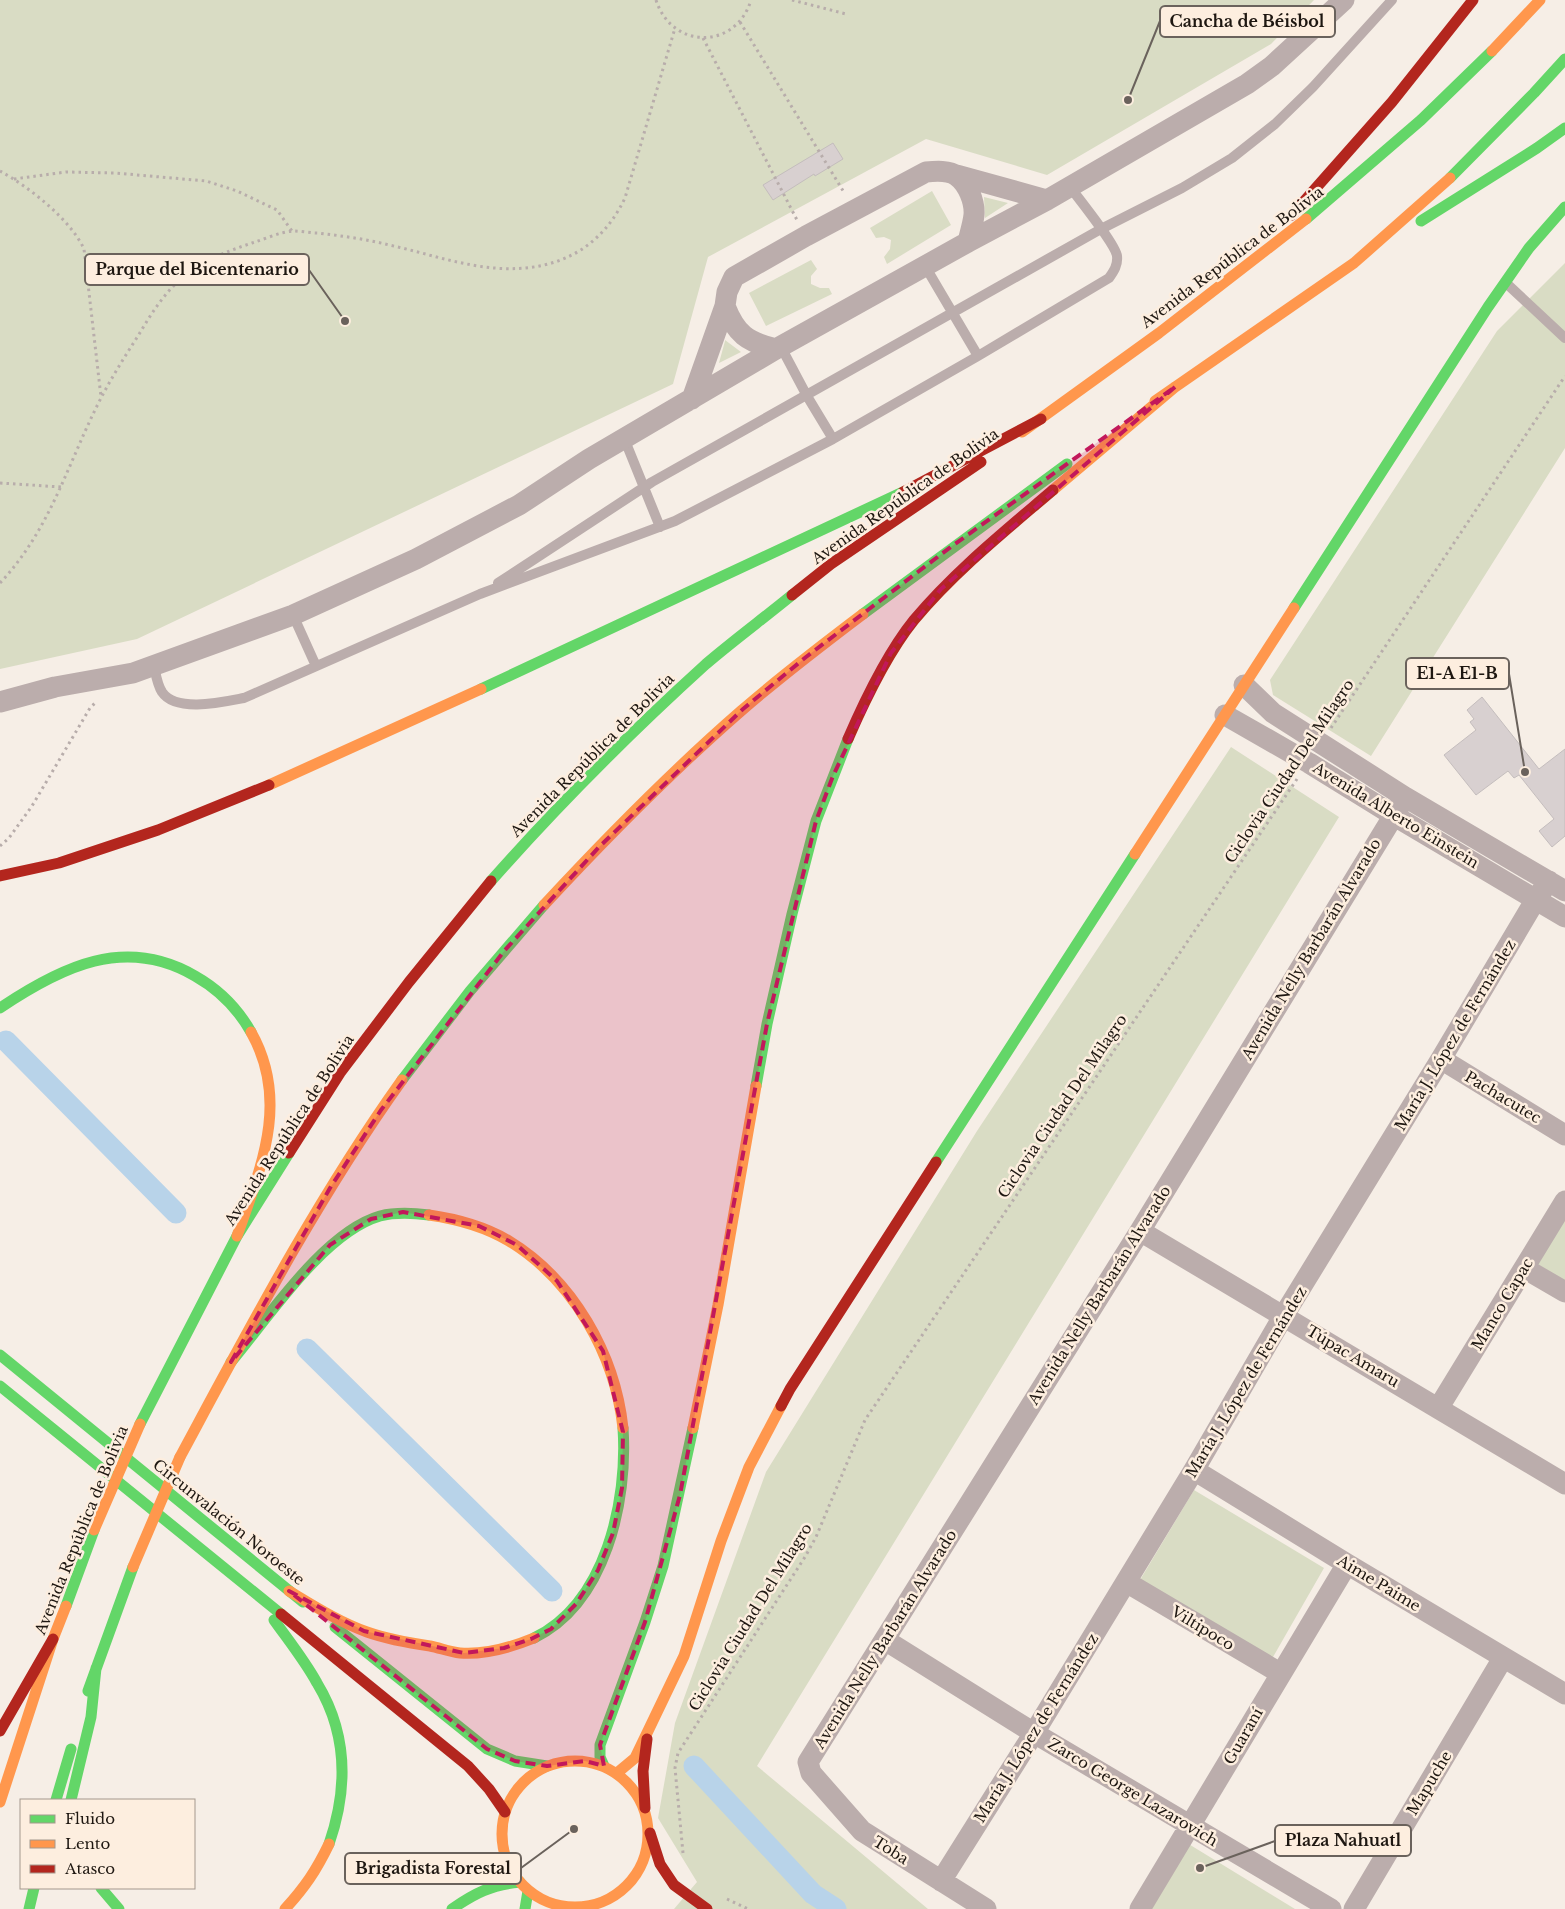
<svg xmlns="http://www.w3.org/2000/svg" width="1565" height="1909" font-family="'Libre Baskerville',serif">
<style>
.green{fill:#d9dcc4}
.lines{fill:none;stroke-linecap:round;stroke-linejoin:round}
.canal{stroke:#b8d3e9;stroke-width:21}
.building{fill:#d8d0d0;stroke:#c4bdbd}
.path{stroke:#b8adab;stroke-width:3;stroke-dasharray:2.5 4;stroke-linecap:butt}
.lane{stroke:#bbadac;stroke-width:10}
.street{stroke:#bbadac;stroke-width:21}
.fast{stroke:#63d668;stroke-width:11}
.slow{stroke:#ff974d;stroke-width:11}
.jam{stroke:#b3261e;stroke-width:11}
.slow-bridge{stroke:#ff974d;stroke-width:11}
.marked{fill:#c2185b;fill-opacity:0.2;stroke:#c2185b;stroke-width:4;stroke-dasharray:10 6;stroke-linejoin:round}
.labels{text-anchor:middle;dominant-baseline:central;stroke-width:5;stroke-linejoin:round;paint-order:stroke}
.street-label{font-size:15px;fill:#1e1711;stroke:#fdeedf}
.leader{fill:none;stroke:#6a625c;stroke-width:2}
.callout-dot{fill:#6a625c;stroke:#fdeedf;stroke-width:2}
.callout{fill:#fdeedf;stroke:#6a625c;stroke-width:2}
.callout-label{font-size:16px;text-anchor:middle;font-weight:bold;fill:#1e1711}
</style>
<rect width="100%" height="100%" fill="#f6eee6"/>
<!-- green -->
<path class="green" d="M0 0H1314L1271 44 1047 175 926 139 708 257 673 384 137 639 0 669Z
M932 191 951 225 887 264 884 257 890 249 891 240 884 237 876 238 870 228Z
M984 197 1008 203 985 218Z
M811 260 817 269 811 276V284L820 288H829L832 294 766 326 749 293Z
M1565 263V448L1371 756 1273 695 1270 680 1497 331Z
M725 340 741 352 719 363 725 341Z
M1231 747 1339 817 757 1766 928 1909H674L697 1882 658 1818 675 1723 766 1472 977 1131Z
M1565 1206V1281L1534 1262Z
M1194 1490 1324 1568 1269 1664 1137 1585Z
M1187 1843 1295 1909H1150Z"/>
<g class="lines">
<!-- canal -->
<path class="canal" d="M6 1041 176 1213
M307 1349 552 1591
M694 1766 813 1894 836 1909"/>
</g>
<!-- building -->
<path class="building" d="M833 143 843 159 815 176 814 174 773 200 763 185Z
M1482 697 1539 769 1565 749V836L1552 847 1539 831 1554 819 1519 775 1514 778 1508 771 1476 795 1444 755 1476 730 1470 722 1474 719 1467 710Z"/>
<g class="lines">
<!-- path -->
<path class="path" d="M656 0C672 50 736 50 751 0
M792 0 846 14
M740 22 845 194
M703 38 797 220
M0 171C29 187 70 219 84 249L101 397
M14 179 66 172 115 173 206 181 237 191 277 210 292 231
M0 483 61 487
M0 583C51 529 68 462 101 398 112 377 125 356 138 336 151 314 164 293 184 276 204 260 228 251 252 243 265 239 280 232 293 231 301 231 310 233 318 233 342 236 366 239 389 245 417 251 444 260 472 265 537 277 595 261 625 198L675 28
M1331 728 1565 376
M0 846 9 838 32 806 90 708 97 701
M683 1853 675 1768 678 1753 805 1557 816 1537 865 1420 1297 779
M727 1899 748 1909"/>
<!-- lane -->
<path class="lane" d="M925 266 978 356
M1506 283 1565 338
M781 347 807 396 833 439
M624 438 660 527
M498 583 652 482 1101 229 1182 188 1232 158 1275 124 1313 87 1392 0
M293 615 316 666
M154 666C156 675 157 684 162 692 176 713 223 702 244 698L480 594 675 521 833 439 978 356 1109 278C1114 271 1118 265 1117 256 1116 245 1079 199 1070 187"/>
<!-- street -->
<path class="street" d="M957 175 1047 200
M968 242 1047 200 1247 84 1272 66 1344 0
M692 399 725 306 727 292 734 277 806 236 926 172C936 171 949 170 957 176 968 184 975 202 974 215 973 224 970 233 968 242L776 349C747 342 736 334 725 306
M1244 685 1273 713 1405 797 1565 891
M0 702 55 687 133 673 293 615 416 559 519 505 589 459 776 349
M1225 715 1309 763 1393 815 1565 917
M1441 1059 1565 1135
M1140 1231 1565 1484
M1524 1268 1565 1292
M1439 1407 1565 1201
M1194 1470 1347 1564 1565 1694
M1126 1582 1280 1673
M885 1640 1034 1733 1331 1909
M941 1881 1034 1733 1194 1470 1284 1315 1441 1059 1536 899 1549 881
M986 1909 862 1831 811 1773 808 1762 1140 1231 1405 797
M1140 1909 1347 1564
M1354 1909 1503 1658"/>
<!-- fast -->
<path class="fast" d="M1450 178 1534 93 1565 59
M1306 219 1421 120 1492 51
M1421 221 1537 148 1565 128
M1294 608 1488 307 1529 248 1565 207
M863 614 1067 464
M481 689 903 492
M491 881C559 804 631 732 706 664 734 640 764 618 792 595
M0 1008C61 967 125 935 195 976 218 989 238 1009 251 1032
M402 1080 470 991 544 905
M756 1086 767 1024 792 914 816 821 848 739
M936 1162 1135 854
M0 1355 303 1602
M231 1362C268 1318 324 1232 380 1216 396 1212 413 1213 429 1215
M0 1386 281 1614
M140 1424 237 1236 289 1153
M66 1606 94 1530
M274 1620C289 1641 305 1661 317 1683 348 1734 348 1789 329 1844
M335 1627 487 1749 515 1761 547 1766
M534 1638C606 1603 628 1501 623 1428
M88 1691 133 1567
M604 1766 600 1757V1745L645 1622 663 1566 693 1428
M56 1800 71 1749
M71 1800 91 1717 96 1668
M101 1888 119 1909
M29 1909 34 1888
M452 1909C475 1893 491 1885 520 1882
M525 1909 528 1891
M581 1909 584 1907"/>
<!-- slow -->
<path class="slow" d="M1492 51 1540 0
M1155 401 1354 263 1450 178
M1022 432 1159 333 1306 219
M1053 490 1175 387
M269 785 481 689
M1135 854 1294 608
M544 905C607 837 672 771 741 711 780 677 822 645 863 614
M429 1215C457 1219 484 1226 509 1241 573 1280 615 1354 623 1428
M237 1236C261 1167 290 1101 251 1032
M693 1428 718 1305 756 1086
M180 1457C249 1329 317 1199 402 1080
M289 1591C314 1606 339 1622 367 1632 387 1639 409 1643 430 1646 440 1648 450 1652 460 1653 485 1655 512 1647 534 1638
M502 1834a73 73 0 1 1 146 0a73 73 0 1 1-146 0Z
M617 1773 635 1758 684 1656 721 1541 749 1467 781 1406
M0 1802 53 1639 66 1606
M285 1909C305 1887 316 1871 329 1844"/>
<!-- jam -->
<path class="jam" d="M1292 215 1392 102 1473 0
M903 492 1041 419
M792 595 831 564 981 462
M848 739C864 702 889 651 914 620 955 571 1005 531 1053 490
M0 876 59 863 158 830 269 785
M289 1153 340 1073 409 982 491 881
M781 1406 790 1389 936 1162
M281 1614 468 1766 489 1789 505 1812
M0 1731 53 1639
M645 1808 643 1771 647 1739
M650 1833 660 1864 674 1885 707 1909"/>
<!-- slow-bridge -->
<path class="slow-bridge" d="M94 1530 140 1424
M133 1567 180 1457"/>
</g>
<!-- marked area -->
<path class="marked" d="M1175 387 941 589 891 653 833 776 816 821 767 1024 680 1495 645 1622 600 1745 604 1766 585 1761 547 1766 515 1761 487 1749 289 1591 364 1631 464 1653 504 1648 531 1639 551 1629 576 1604 598 1570 613 1533 622 1488 623 1432 603 1351 557 1281 517 1245 479 1226 403 1212 371 1219 330 1245 231 1362 330 1188 381 1110 505 950 599 847 743 709 806 657 952 546Z"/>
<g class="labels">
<!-- street labels -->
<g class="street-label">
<text transform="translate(1232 257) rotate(-37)">Avenida República de Bolivia</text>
<text transform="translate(905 496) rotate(-35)">Avenida República de Bolivia</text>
<text transform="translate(592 755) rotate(-45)">Avenida República de Bolivia</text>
<text transform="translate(1289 771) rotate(-56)">Ciclovia Ciudad Del Milagro</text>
<text transform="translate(1396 815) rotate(31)">Avenida Alberto Einstein</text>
<text transform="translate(1311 949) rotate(-59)">Avenida Nelly Barbarán Alvarado</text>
<text transform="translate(1455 1035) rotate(-59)">María J. López de Fernández</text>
<text transform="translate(1503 1097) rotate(31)">Pachacutec</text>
<text transform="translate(1062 1106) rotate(-56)">Ciclovia Ciudad Del Milagro</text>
<text transform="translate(289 1130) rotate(-57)">Avenida República de Bolivia</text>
<text transform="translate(1099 1295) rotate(-58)">Avenida Nelly Barbarán Alvarado</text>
<text transform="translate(1502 1304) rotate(-59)">Manco Capac</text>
<text transform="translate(1353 1356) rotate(31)">Túpac Amaru</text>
<text transform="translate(1246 1382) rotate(-59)">María J. López de Fernández</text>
<text transform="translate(229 1522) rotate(39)">Circunvalación Noroeste</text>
<text transform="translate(81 1530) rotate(-68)">Avenida República de Bolivia</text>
<text transform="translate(1379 1583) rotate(31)">Aime Paime</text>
<text transform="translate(750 1617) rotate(-58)">Ciclovia Ciudad Del Milagro</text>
<text transform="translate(1203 1628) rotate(31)">Viltipoco</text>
<text transform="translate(885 1639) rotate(-58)">Avenida Nelly Barbarán Alvarado</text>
<text transform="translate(1036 1728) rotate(-58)">María J. López de Fernández</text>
<text transform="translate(1243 1736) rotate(-60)">Guaraní</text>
<text transform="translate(1429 1783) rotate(-59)">Mapuche</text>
<text transform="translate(1133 1792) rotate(31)">Zarco George Lazarovich</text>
<text transform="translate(891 1850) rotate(32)">Toba</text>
</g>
</g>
<!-- callouts -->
<path class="leader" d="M1128 100L1160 21M345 321L309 270M1525 772L1509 674M1200 1868L1275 1841M574 1829L521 1868"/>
<g class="callout-dot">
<circle cx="1128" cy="100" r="5"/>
<circle cx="345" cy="321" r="5"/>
<circle cx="1525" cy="772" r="5"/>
<circle cx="1200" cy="1868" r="5"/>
<circle cx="574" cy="1829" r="5"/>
</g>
<g class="callout">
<rect x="1160" y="6" width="175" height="31" rx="5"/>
<rect x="85" y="254" width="224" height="31" rx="5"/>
<rect x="1406" y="658" width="103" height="31" rx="5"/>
<rect x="1275" y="1825" width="136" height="31" rx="5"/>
<rect x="345" y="1853" width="176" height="31" rx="5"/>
</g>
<g class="callout-label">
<text x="1247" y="27">Cancha de Béisbol</text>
<text x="197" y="275">Parque del Bicentenario</text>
<text x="1457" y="679">E1-A E1-B</text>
<text x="1343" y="1846">Plaza Nahuatl</text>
<text x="433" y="1874">Brigadista Forestal</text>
</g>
<!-- legend -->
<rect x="20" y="1799" width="175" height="90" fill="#fdeedf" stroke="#a4988d"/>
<rect x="30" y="1815" width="25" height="8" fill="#63d668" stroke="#a4988d"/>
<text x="65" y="1824" font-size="15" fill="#1e1711">Fluido</text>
<rect x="30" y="1840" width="25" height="8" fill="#ff974d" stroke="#a4988d"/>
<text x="65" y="1849" font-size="15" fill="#1e1711">Lento</text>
<rect x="30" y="1865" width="25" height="8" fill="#b3261e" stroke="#a4988d"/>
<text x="65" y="1874" font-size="15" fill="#1e1711">Atasco</text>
</svg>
